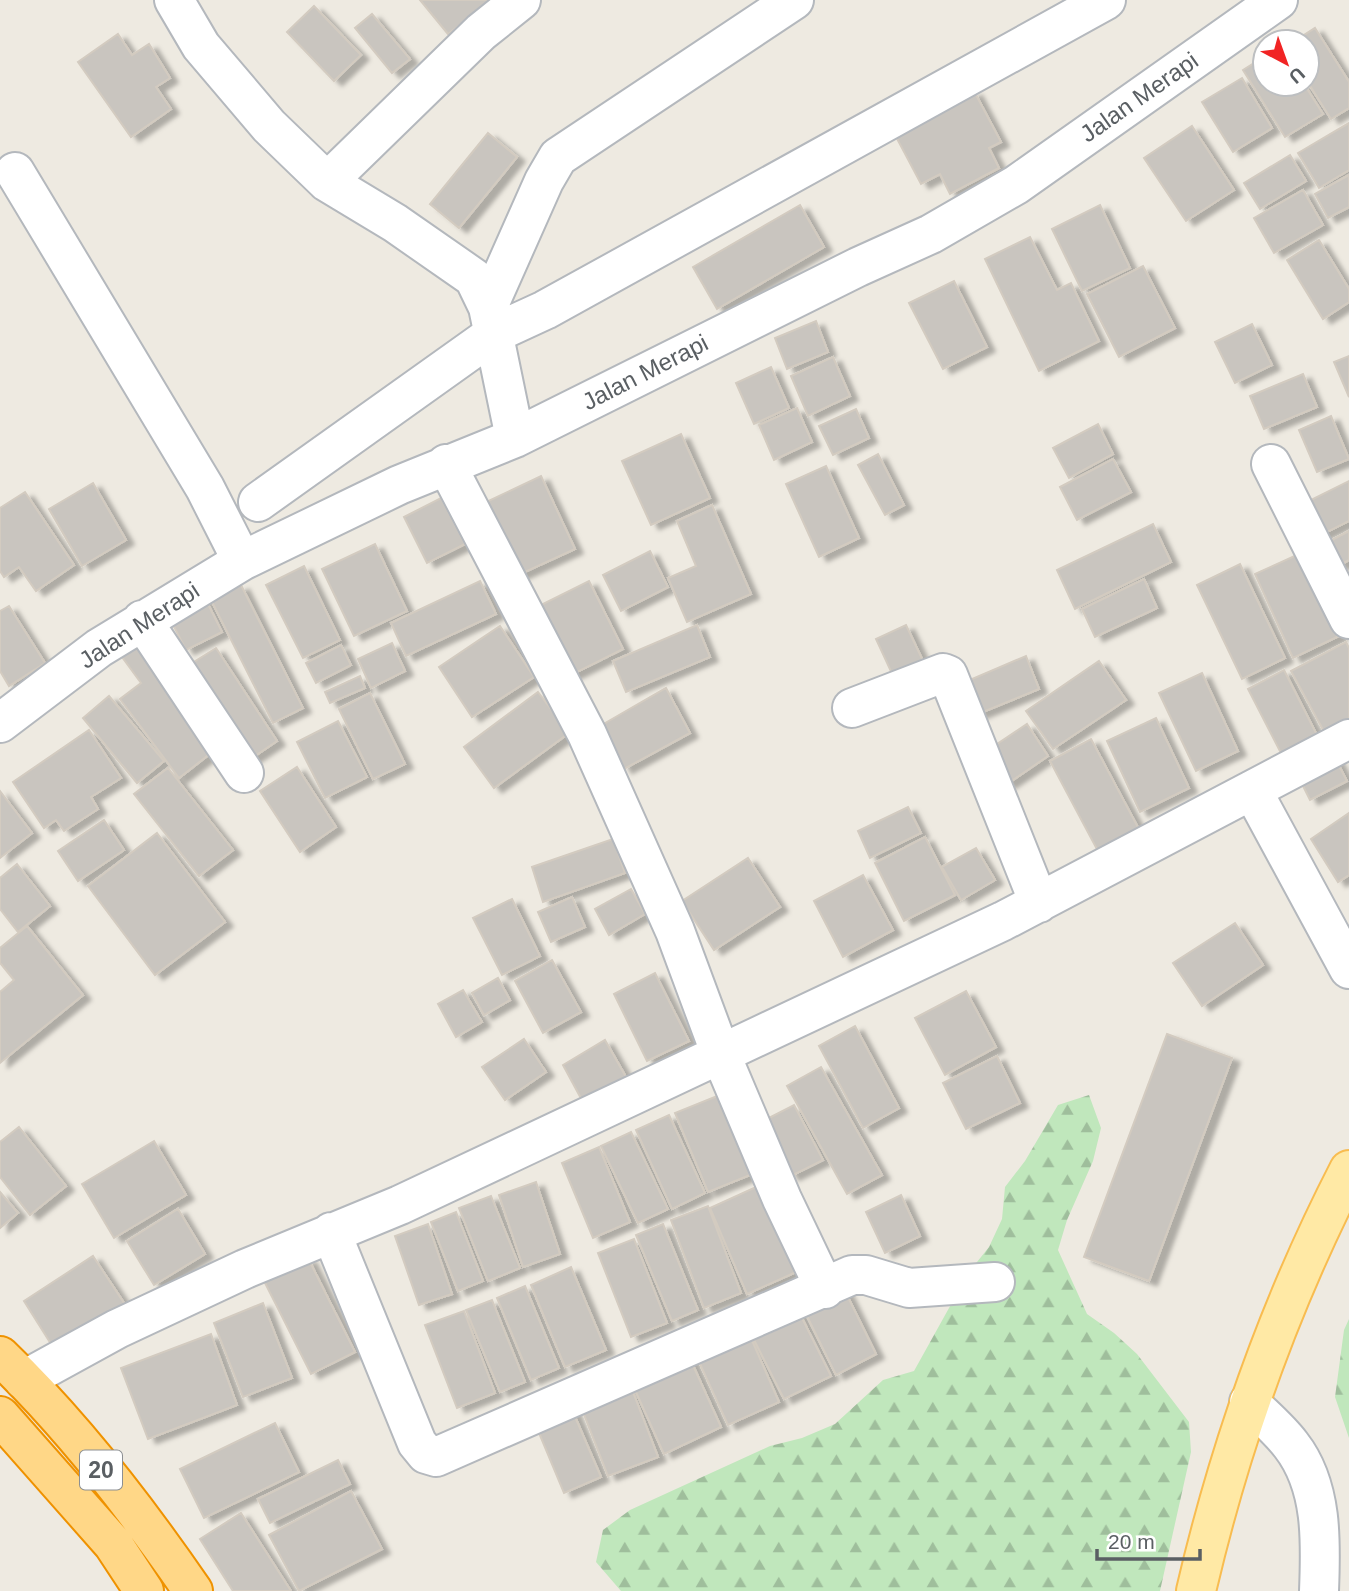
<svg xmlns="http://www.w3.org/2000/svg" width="1349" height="1591" font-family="Arial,sans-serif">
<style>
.forest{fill:url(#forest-firs)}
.building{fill:#c9c5bf;stroke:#d3cbc0;stroke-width:2;filter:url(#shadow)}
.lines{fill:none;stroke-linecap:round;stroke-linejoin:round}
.minor-casing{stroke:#b4b8bd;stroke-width:42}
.major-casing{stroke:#f8bc50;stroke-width:42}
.highway-casing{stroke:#ef9200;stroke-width:42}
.minor{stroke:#fff;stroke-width:38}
.major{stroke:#ffe9a5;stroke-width:38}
.highway{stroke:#ffd787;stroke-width:38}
.labels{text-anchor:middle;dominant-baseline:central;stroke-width:5;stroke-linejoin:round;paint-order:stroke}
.shield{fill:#fff;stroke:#8c8f92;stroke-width:2}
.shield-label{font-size:23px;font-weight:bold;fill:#5a5f63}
.street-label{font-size:24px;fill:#5a5f63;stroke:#fff}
</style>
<defs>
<pattern id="forest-firs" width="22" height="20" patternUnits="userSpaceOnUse" patternTransform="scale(1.75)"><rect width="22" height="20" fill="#c0e7bc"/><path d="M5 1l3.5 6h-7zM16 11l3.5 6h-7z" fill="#9fbe9c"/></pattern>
<filter id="shadow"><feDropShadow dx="8" dy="4.5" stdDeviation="2" flood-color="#0004"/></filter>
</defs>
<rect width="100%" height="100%" fill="#eeeae1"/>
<!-- forest -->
<path class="forest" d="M1089 1095 1101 1128 1093 1161 1067 1220 1058 1250 1087 1314 1114 1333 1137 1354 1189 1422 1191 1452 1160 1591H621L596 1562 603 1530 630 1510 770 1446 802 1438 835 1424 883 1380 914 1371 969 1272 989 1247 1002 1219 1005 1187 1025 1161 1058 1105Z
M1349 1319V1438L1335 1397 1344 1330Z"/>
<!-- building -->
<path class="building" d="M420 0H492L448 34Z
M314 6 361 55 334 81 287 32Z
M372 14 410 59 392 73 355 28Z
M1315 28 1349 82V108L1331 119 1307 81V42H1293Z
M118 34 132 55 149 44 170 78 156 87 171 109 131 137 78 62Z
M1265 56V84H1304L1323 114 1285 137 1243 70Z
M1242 78 1272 128 1233 152 1202 102Z
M974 91 1001 142 989 148 999 168 950 194 940 174 921 184 894 133Z
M1349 123V170L1319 188 1298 153Z
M1192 126 1234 190 1186 221 1144 158Z
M488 133 517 157 459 228 430 204Z
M1290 155 1306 181 1260 209 1244 183Z
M1349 175V207L1328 218 1315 194Z
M1303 190 1323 225 1274 253 1254 218Z
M800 205 824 247 717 309 693 267Z
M1100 205 1130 268 1082 291 1052 229Z
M1030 237 1057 290 1071 283 1099 341 1039 371 985 259Z
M1319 240 1349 289V302L1323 319 1287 260Z
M1143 266 1175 328 1119 357 1087 294Z
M954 281 987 347 943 369 909 303Z
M816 321 828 352 787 369 775 338Z
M1252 324 1272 365 1235 383 1215 342Z
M1349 356V397L1334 362Z
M833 357 850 396 808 416 791 376Z
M771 367 789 408 754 424 736 383Z
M1303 374 1317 407 1264 429 1250 396Z
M797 408 812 442 774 460 759 425Z
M856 409 869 438 833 455 819 426Z
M1331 416 1349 459 1317 472 1299 430Z
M1098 424 1113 454 1069 478 1053 448Z
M681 434 710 498 651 525 622 461Z
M878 454 904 505 885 515 858 465Z
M1113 459 1131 492 1077 520 1060 487Z
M826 466 859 538 819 557 786 484Z
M541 476 575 549 514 577 480 505Z
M1349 481V521L1317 537 1301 505Z
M93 483 126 540 82 566 49 509Z
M25 492 74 565 36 591 19 567 4 577 0 571V508Z
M441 498 465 544 427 563 404 517Z
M712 505 751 594 687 622 668 578 696 566 677 521Z
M1153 524 1171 562 1075 609 1057 570Z
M1349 531V560L1338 566 1326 543Z
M375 544 407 611 354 636 322 569Z
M650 551 668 587 621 611 603 575Z
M1301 553 1339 636 1293 658 1255 574Z
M1240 564 1285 658 1242 679 1197 585Z
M304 566 340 640 303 658 266 585Z
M1144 579 1157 608 1095 637 1082 609Z
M480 581 496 614 406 656 391 623Z
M589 581 623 649 565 678 531 610Z
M241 585 303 708 273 723 211 600Z
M205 598 222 632 186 650 169 617Z
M9 606 45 663 9 686 0 671V611Z
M697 625 710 657 626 692 613 661Z
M906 625 924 663 894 678 876 639Z
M500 626 534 677 472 717 439 667Z
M143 642 220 746 179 778 120 699 141 683 122 657Z
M1346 642 1349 648V726L1327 737 1291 671Z
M392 643 405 671 371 688 358 659Z
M341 645 351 665 316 683 306 663Z
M216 648 277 741 243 764 181 670Z
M1026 656 1039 689 978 714 965 682Z
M1099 661 1126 700 1053 749 1026 711Z
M1284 670 1320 741 1284 759 1248 689Z
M1202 673 1238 751 1196 771 1159 693Z
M360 676 365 688 330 703 325 692Z
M666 688 690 733 624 769 600 726Z
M538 692 569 733 494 788 464 747Z
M370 693 405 764 373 779 339 709Z
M109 696 164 761 137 783 83 718Z
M1156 718 1189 788 1140 812 1107 741Z
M338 721 367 777 325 798 297 742Z
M1027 724 1048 756 1007 784 985 752Z
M89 730 121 778 91 797 98 809 64 831 56 820 44 828 13 782Z
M1091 739 1141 833 1100 855 1050 761Z
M1335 758 1347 781 1310 800 1298 776Z
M297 767 336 827 300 852 260 791Z
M168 768 233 850 199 876 134 794Z
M0 791 32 833 0 858Z
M908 807 921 833 870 858 858 831Z
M1349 813V875L1338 882 1311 839Z
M104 820 124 850 78 881 58 851Z
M157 833 225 922 155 975 88 886Z
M925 837 955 895 904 921 875 863Z
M613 839 625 873 543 902 532 867Z
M976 848 995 880 961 900 942 867Z
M748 858 780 907 714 950 682 901Z
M17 864 50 906 18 932 0 909V878Z
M863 875 893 930 843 957 814 901Z
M631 889 645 914 609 935 595 909Z
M572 897 585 927 551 942 538 912Z
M512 899 540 956 502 975 473 918Z
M1235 923 1263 965 1202 1006 1173 963Z
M27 926 83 995 0 1063V992L14 980 0 963V948Z
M552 960 581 1012 543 1033 515 981Z
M655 973 689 1041 647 1061 614 994Z
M498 978 510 1000 484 1015 472 993Z
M463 990 482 1022 456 1037 438 1004Z
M966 991 996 1047 945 1075 915 1018Z
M855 1026 899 1108 863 1128 819 1046Z
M1167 1034 1232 1058 1149 1281 1084 1257Z
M524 1039 546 1072 505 1100 482 1067Z
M605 1040 626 1077 583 1102 563 1065Z
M997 1056 1020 1103 966 1129 943 1083Z
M821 1067 882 1175 847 1194 787 1086Z
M722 1094 755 1173 708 1192 675 1113Z
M794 1105 823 1160 791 1176 763 1121Z
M669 1115 705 1193 672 1209 636 1130Z
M19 1127 66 1186 30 1215 0 1177V1142Z
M631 1132 668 1209 638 1223 601 1146Z
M154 1141 186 1195 114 1238 82 1184Z
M599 1147 630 1222 593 1238 562 1163Z
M536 1182 560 1254 523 1267 499 1195Z
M765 1183 803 1269 747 1294 710 1208Z
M0 1192 18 1213 0 1228Z
M901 1195 920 1236 885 1253 866 1212Z
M491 1196 520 1268 488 1281 459 1208Z
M708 1206 741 1293 704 1308 671 1220Z
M178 1209 205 1254 154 1285 127 1241Z
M456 1212 483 1281 458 1291 431 1222Z
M428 1224 452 1294 419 1305 395 1236Z
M663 1224 698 1310 672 1321 636 1235Z
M634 1239 667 1323 631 1337 598 1253Z
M93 1256 128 1309 58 1355 24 1301Z
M308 1258 355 1352 311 1374 264 1281Z
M571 1267 606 1350 565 1367 531 1285Z
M842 1285 876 1354 836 1375 802 1306Z
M525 1286 559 1368 531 1380 497 1298Z
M492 1300 525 1382 500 1392 466 1310Z
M263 1303 292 1378 243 1397 214 1323Z
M796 1306 831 1376 784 1399 749 1330Z
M464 1311 495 1393 457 1408 425 1325Z
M747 1329 779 1402 728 1425 695 1353Z
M211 1334 237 1405 148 1439 121 1368Z
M687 1352 721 1427 664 1454 630 1379Z
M628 1379 658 1457 608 1476 578 1399Z
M570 1405 601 1477 564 1493 534 1421Z
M275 1423 299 1472 204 1518 180 1469Z
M338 1460 350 1484 270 1523 258 1499Z
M351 1491 382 1549 299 1591 269 1535Z
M241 1513 291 1591H233L200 1539Z"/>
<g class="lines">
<defs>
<path id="minor" d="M174 0 201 46 269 126 327 182 395 223 474 278 488 307 515 438
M15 172 205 488 242 561
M327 182 481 32 521 0
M488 307 544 181 558 157 794 0
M446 464 587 734 675 931 721 1055 782 1199 825 1289
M1271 464 1349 619
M258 502 495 333 545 310 1106 0
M142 620 244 773
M852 708 943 673 948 675 1039 903
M0 723 99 648 242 561 399 485 515 438 858 267 931 234 1016 185 1278 0
M1252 790 1349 969
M331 1232 417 1443 426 1454 436 1457 852 1275H866L909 1288 995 1282
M24 1380 117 1329 245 1269 400 1205 1003 921 1349 739
M1249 1402C1263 1416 1279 1429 1291 1445 1323 1486 1321 1542 1319 1591"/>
<path id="major" d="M1196 1591C1230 1445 1280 1304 1349 1170"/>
<path id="highway" d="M0 1356C73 1426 136 1508 193 1591
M0 1416 113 1544 144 1591"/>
</defs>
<!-- minor casing -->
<use href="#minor" class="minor-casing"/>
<!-- major casing -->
<use href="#major" class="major-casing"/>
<!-- highway casing -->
<use href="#highway" class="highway-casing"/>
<!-- minor -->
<use href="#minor" class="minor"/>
<!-- major -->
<use href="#major" class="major"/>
<!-- highway -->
<use href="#highway" class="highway"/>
</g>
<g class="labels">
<!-- shield labels -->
<rect class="shield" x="80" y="1450.5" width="42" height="39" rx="5"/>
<g class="shield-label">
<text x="101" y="1470">20</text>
</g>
<!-- street labels -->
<g class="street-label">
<text transform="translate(1139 97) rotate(-35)">Jalan Merapi</text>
<text transform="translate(645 372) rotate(-27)">Jalan Merapi</text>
<text transform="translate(139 625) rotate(-33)">Jalan Merapi</text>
</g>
</g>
<!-- north arrow -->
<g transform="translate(1286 63) rotate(139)"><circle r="33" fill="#ffffff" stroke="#bdbfc1" stroke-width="2"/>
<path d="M0-5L12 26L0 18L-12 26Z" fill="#f12424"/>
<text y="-10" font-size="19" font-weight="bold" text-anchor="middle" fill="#5a5f63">U</text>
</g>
<!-- scale -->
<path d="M1097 1549v10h103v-10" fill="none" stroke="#5a5f63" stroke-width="3.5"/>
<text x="1108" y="1549" font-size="21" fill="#5a5f63" stroke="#ffffff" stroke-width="5" paint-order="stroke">20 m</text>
</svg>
